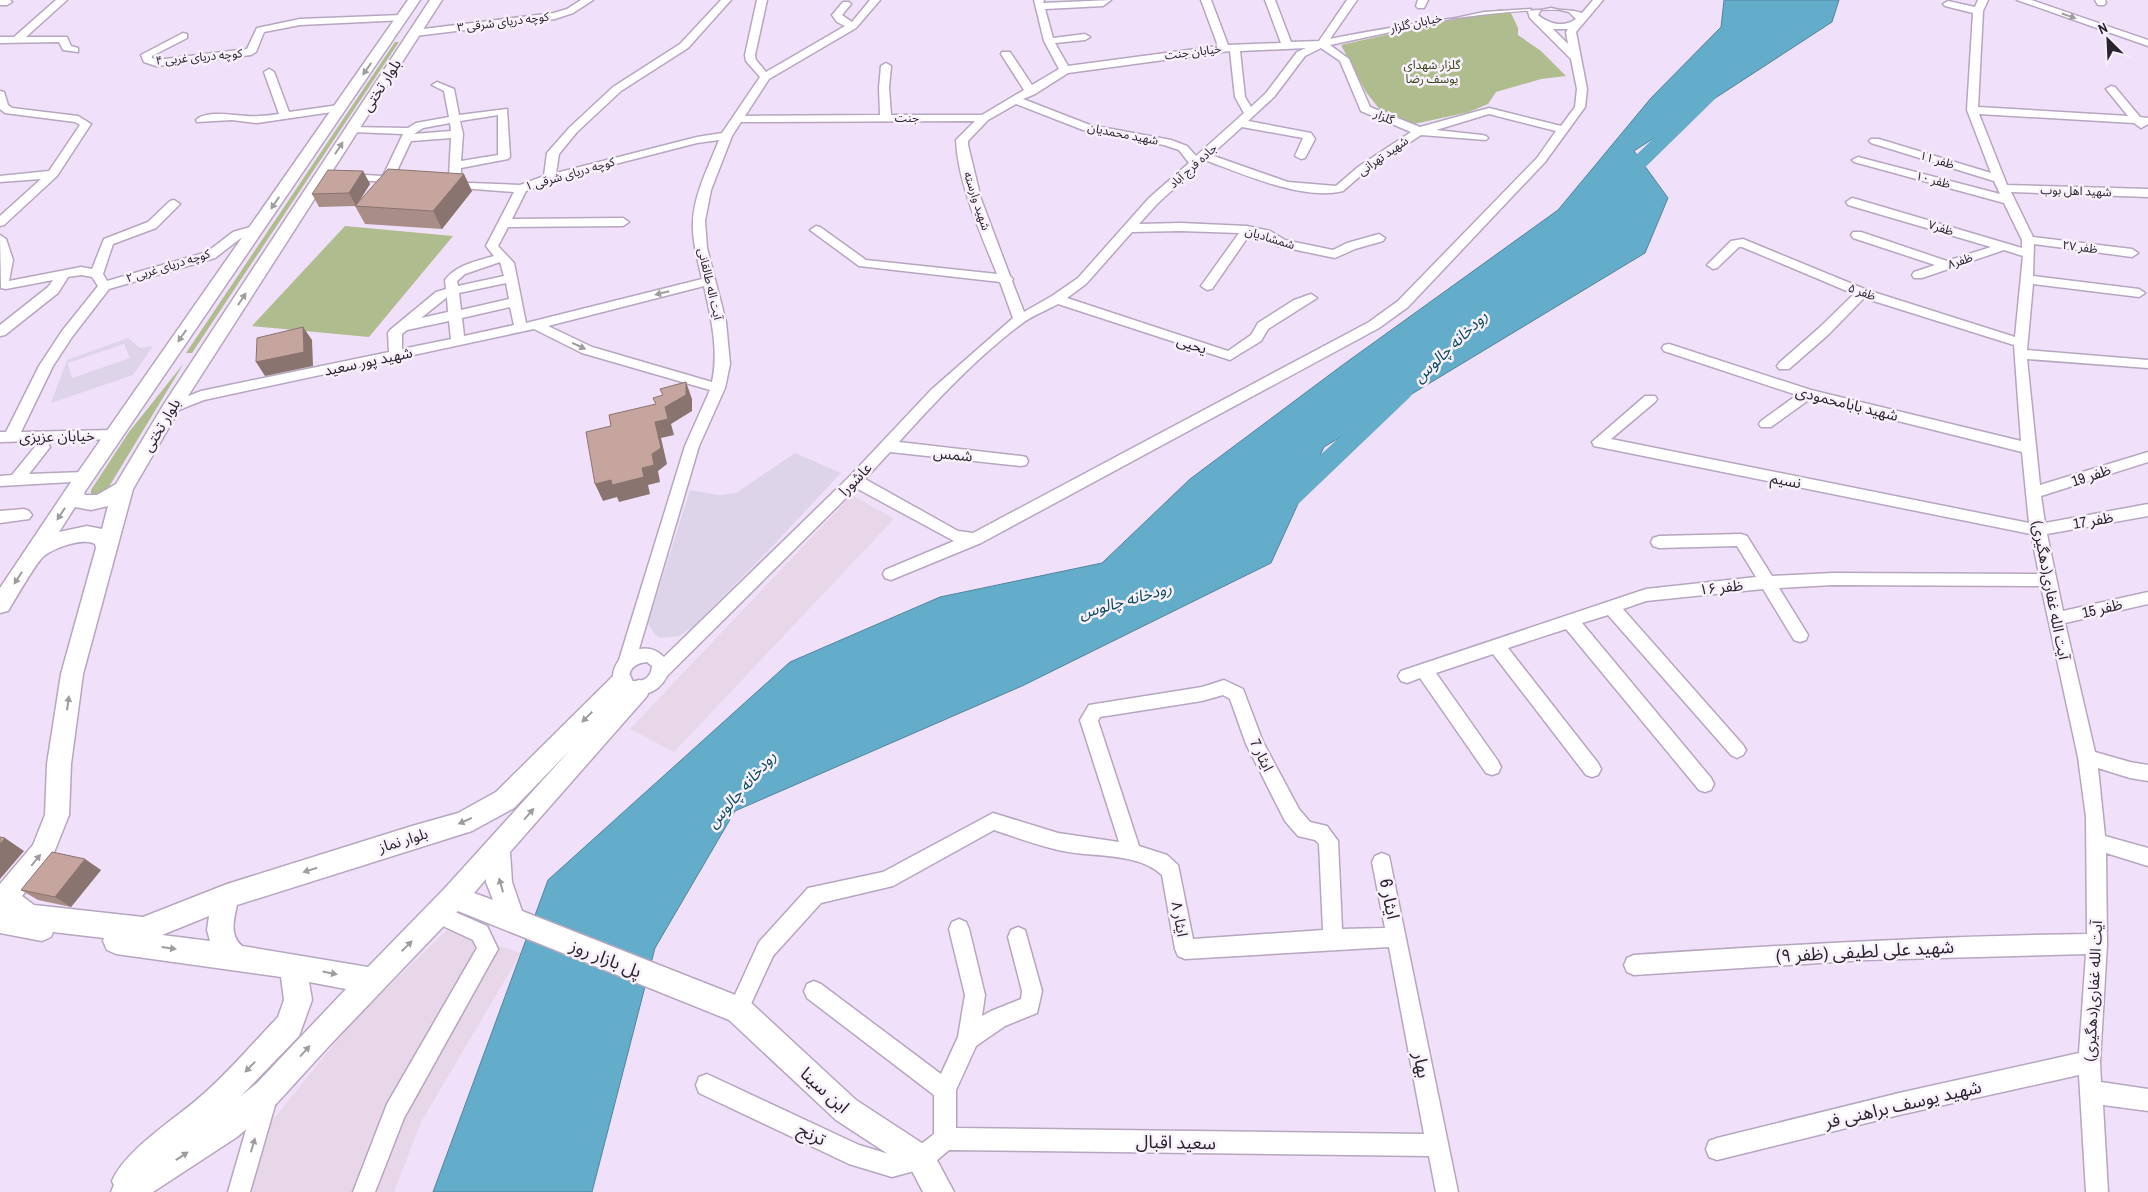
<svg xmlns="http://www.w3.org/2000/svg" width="2148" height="1192" font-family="'Archivo Narrow','Noto Sans Arabic',sans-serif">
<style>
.commercial{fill:#e8d7e9}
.education{fill:#ded4e9;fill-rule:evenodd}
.green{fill:#afbc8d}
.water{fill:#63adcb;stroke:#52849c}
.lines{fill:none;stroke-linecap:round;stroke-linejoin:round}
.river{fill:#63adcb;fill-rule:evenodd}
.minor-casing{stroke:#b6a6bf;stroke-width:3}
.major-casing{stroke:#b6a6bf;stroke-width:3}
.minor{fill:#fff;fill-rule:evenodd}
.major{fill:#fff;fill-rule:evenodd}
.wall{fill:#a98e88}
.shaded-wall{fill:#8a746f}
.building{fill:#c5a59e;stroke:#8a746f}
.oneway{fill:#9f9ca0}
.labels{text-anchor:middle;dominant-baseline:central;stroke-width:5;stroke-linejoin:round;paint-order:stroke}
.far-street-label{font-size:12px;fill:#29232d;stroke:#f8f1fc}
.far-park-label{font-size:12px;fill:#394314;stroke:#f8f1fc}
.street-label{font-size:15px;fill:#29232d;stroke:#f8f1fc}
.water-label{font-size:16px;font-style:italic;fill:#0b4b61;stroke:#f8f1fc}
.near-street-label{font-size:18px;fill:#29232d;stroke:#f8f1fc}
</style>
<rect width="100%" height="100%" fill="#f0e0fa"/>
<!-- commercial -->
<path class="commercial" d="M852 495 894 519 674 752 630 729Z
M448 929 521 953 421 1122 394 1192H244L267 1127 352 1022Z"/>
<!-- education -->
<path class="education" d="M128 338 140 348 153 346 133 375 51 403 67 360ZM124 344 130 358 72 378 68 363Z
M795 453 841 473 767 552 694 626 679 636 661 638 655 635 648 623 690 490 719 495 736 493Z"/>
<!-- green -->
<path class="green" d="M1501 9 1510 11 1518 28V35L1541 51 1566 76 1541 79 1496 92 1488 104 1469 112 1414 124 1384 115 1366 92 1341 45Z
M395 42H399L192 353H186Z
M345 226 453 236 369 337 252 326Z
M184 363 107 490 96 495 91 494V490L129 432Z"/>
<!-- water -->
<path class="water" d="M1724 0H1839L1832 22 1634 151 1668 198 1645 253 1324 447 1271 563 1022 686 735 811 655 948 592 1192H433L548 880 790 662 940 597 1102 563 1190 479 1344 364 1558 210 1651 98 1721 27Z"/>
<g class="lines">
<!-- river -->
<path class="river" d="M1711 88 1717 89 1720 93 1717 97 1622 190 1615 192 1608 190 1606 186 1608 182 1705 89Z
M1402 384 1410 387 1413 392 1410 397 1294 508 1285 511 1276 508 1273 502 1276 496 1394 387Z"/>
<defs>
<path id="minor" d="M0 0H10L12 2 7 5H0Z
M56 0H67L26 37H67L71 46 78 48V52L63 50 59 42 0 43V37H14Z
M581 0H593L573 13 555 19 415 36 410 33 415 30 554 13 567 9Z
M721 0H731L688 48 621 91 577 132 559 154 556 173 697 137 722 133 760 77 746 61 745 55 757 0H767L755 55 756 60 766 72 845 26 837 22 832 15 843 2H849L851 4 842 15 852 22 870 0H880L856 28 769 79 745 116 880 115 879 88 881 66 886 63 891 66 889 88 891 115H982L1024 90 1001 54 1002 52H1010L1032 85 1059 69 1044 41 1034 0H1044L1043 3 1111 0 1103 6 1045 9 1053 38 1085 34 1090 37 1085 40 1055 43 1068 66 1218 46 1201 0H1211L1228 45 1281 43 1265 0H1275L1291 42 1319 41 1347 0H1357L1330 39C1377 29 1548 0 1582 13L1593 0H1603L1576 32 1587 89 1585 107 1545 162 1408 307 1379 328 981 543 891 580 885 578 883 574 885 570 954 541 856 488 667 676C657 696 638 698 619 691 611 679 611 672 619 660L685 446 710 390 582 353 534 329 204 400 171 413 166 411 164 408 166 405 201 391 389 352 388 333 390 330 436 292 446 289 445 280C456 265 477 261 494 256L486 246 514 192 448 187 444 186 442 184 444 182 520 185 544 176 547 153 569 128 613 87 680 44ZM1551 8 1569 12 1576 19C1564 28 1549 24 1538 15L1541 10ZM1531 9 1528 12 1530 18 1571 59 1577 89 1575 107 1561 126 1489 108 1420 127 1370 107 1349 59 1330 45 1484 12ZM1553 29H1568L1566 32 1568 44ZM1306 48 1297 52 1266 93 1251 107 1245 97 1240 51ZM1321 48 1340 61 1361 111 1411 132 1358 167 1336 186 1288 182 1211 155 1242 127 1303 138 1295 156 1301 159 1305 158 1315 139 1311 133 1248 121 1274 97 1305 56ZM1230 51 1235 97 1244 113 1196 156 1187 146 1171 140 1090 125 1023 99 1035 94 1068 73ZM1016 104 1083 130 1164 145 1179 150 1189 163 1149 198 1078 278 1052 296 1024 312 1012 281 1013 279 1010 276 981 199 968 145V141L988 120ZM1489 114 1556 131 1537 158 1398 301 1369 322 973 533 958 531 865 479 890 452 1021 466 1026 465 1028 461 1026 457 1021 456 899 442C936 401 979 355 1024 322 1034 315 1047 310 1058 304L1230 360 1261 341 1268 329 1317 298 1311 294 1294 300 1258 323 1251 335 1228 351 1067 298 1086 284 1132 232 1181 231 1239 233 1201 286 1207 290 1212 289 1250 234 1262 237 1277 246 1335 258 1355 249 1383 241 1385 238 1379 234 1347 243 1333 250 1285 240 1270 231 1247 226 1181 223 1139 224 1157 204 1205 160C1243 174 1303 201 1343 191L1366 171 1421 135 1486 140 1488 138 1486 136 1482 135 1436 130ZM975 121 956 140C958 184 981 234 997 274L866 260 820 227 816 226 810 230 859 266 1000 282 1013 318 931 390 850 476 664 657C657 650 649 647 639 649L699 446 725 388 730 364 726 322 707 248 705 221 711 190 732 136 741 122ZM719 140C709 166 694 194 693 222 692 241 698 260 702 279L526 323 514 263 498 246 508 227 623 226 629 222 623 218 512 219 526 191 553 180 697 143ZM500 262 504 276 458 286 457 281 465 274ZM506 283 509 299 461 310 459 293ZM704 286C711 318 719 350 712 382L592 347 548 326ZM447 297 448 312 421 318 446 298ZM510 307 514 325 464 336 462 318ZM449 321 451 339 402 349V334L407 330ZM647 662 652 666C651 679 642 682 631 681L629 677C630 667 637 663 647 662Z
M1418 0H1428L1424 8H1418L1416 6Z
M1978 0H1988L1983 11 1978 107 2128 116 2106 89 2111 86 2115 87 2140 117 2148 118V124L2141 128 2134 123 1979 114 2007 185 2148 189V197L2011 192 2033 237 2132 249 2138 253 2132 257 2034 244 2033 276 2139 289 2145 293 2139 297 2033 284 2027 350 2148 360V368L2027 359 2040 485 2148 452V462L2041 496 2045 523 2148 504V516L2047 534 2063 611 2148 592V604L2065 623 2095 752 2130 762 2148 765V781L2130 778 2098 768 2105 836 2148 848V866L2106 853 2107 944 2100 1062 2101 1082 2148 1089V1111L2103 1105 2108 1192H2086L2079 1075 1899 1115 1717 1160 1709 1157 1706 1149 1709 1141 1717 1138 1899 1093 2079 1053 2086 954 1865 960 1634 975 1627 972 1624 965 1627 958 1634 955C1785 945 1936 936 2087 934L2086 817 2078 757 2041 586 1833 585 1779 588 1808 635 1806 640 1800 642 1794 640 1763 589 1646 601 1623 609 1743 745 1746 750 1743 755 1737 758 1731 755 1608 615 1582 623 1711 778 1714 784 1711 790 1705 792 1699 790 1566 629 1508 648 1598 763 1601 769 1598 775 1592 777 1586 775 1493 654 1436 673 1498 761 1501 767 1498 773 1492 775 1486 773 1420 678 1407 683 1401 681 1398 676 1401 671 1646 589 1756 577 1737 546 1659 548 1653 546 1651 542 1653 538 1659 536 1741 534 1747 536 1772 576 1833 573 2039 574 2031 534 1599 447 1594 446 1592 442 1645 396H1655L1657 399 1655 402 1611 439 2029 523 2022 452 1810 399 1771 427H1761L1759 424 1761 421 1797 395 1664 351 1662 348 1664 345 1669 344 1811 390 2021 441 2014 345 1864 298 1829 334 1789 369H1779L1777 366 1779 363 1819 328 1854 294 1742 247H1739L1717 268 1713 269 1707 265 1731 241 1743 239 1867 290 2015 337 2023 256 2004 250 1922 278H1914L1912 275 1914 272 1935 265 1853 238 1851 235 1853 232H1861L1947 261 1991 247 1848 205 1846 202 1852 198 1856 199 2022 248V240L2004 203 1854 162 1852 160 1858 157 2000 194 1994 181 1871 143 1869 141 1871 139H1879L1991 173 1967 110 1973 13 1945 6 1943 4 1948 1 1975 7Z
M2017 0H2031L2148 40V46Z
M2095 0H2105L2106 3 2104 5H2098Z
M402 15 405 16V20L300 25 264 32 256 52 251 55 156 66 144 62 141 55 183 33 187 34V38L152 56V58L157 60 247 49 257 28 300 19Z
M269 69 274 72 289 112 339 105 344 108 339 111 257 123 232 120 197 122 196 120C208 108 243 118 259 116 265 116 272 115 279 114L264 72Z
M437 82 454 89 459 115 507 109 510 157 508 159 461 168V177L455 180 449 177 451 138 411 141 394 177 403 179 405 181 403 183 342 179 340 177 346 174 383 176 403 134 352 132 348 131 347 129 348 127 408 128 416 123 449 117 444 91 432 85ZM498 115V155L461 161 463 134 460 121ZM450 123 451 131 414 134 423 128Z
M0 91 4 92 8 105 12 108 78 116 91 124 57 176 4 225 0 226V216L41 179 0 182V176L49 171 80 125 75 122 5 113 0 109Z
M174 200 180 204 156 228 113 244 103 274 107 281 207 252 233 232 257 225 263 229 261 232 241 238 215 258 109 289 72 337 53 366 21 432 114 430 119 431 121 435 119 439 0 442V432H6L39 366 62 331 98 286 92 277 81 275 68 277 58 293 5 335 0 336V325L48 287 53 280 6 289 1 288 0 235 6 239 13 260 9 281 81 267 92 269 104 239 148 222 170 201Z
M43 442 48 443 50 447 29 474 85 472 90 473 92 477 90 481 0 486V476L12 475 38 443Z
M24 509 29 511 32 515 29 519 0 523V511Z
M1224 680 1243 689 1263 742 1299 809 1310 822 1327 826 1338 841 1342 929 1385 928 1372 862 1375 856 1382 853 1389 856 1458 1192H1436L1429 1156 949 1150 929 1167 892 1177 849 1164 699 1093 696 1085 699 1077 707 1074 859 1145 892 1155 915 1149 934 1134V1095L807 998 804 991 807 984 814 981 821 984 941 1074 958 1037 965 995 949 929 952 922 959 919 966 922 969 929 985 995 982 1016 991 1011 1021 999 1022 991 1008 937 1011 930 1018 927 1025 930 1042 991 1037 1013 1005 1026 976 1046 956 1090V1128L1424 1134 1389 947 1185 959 1178 956 1175 949 1162 875C1136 851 1091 858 1058 850 1036 845 1015 837 994 830L893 886 821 903 773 956 745 1017 738 1020 731 1017 728 1010 759 942 808 888 883 872 993 813 1058 833 1119 842 1080 720 1089 705 1202 687ZM1223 695 1230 699 1246 744 1285 821 1298 836 1315 840 1319 844 1323 930 1193 939 1178 865 1167 855 1139 846 1098 721 1100 717 1202 701Z
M439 905 487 926 498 949 404 1118 375 1192H353L387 1104 477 948 473 940 432 921 429 914 432 907Z
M267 1084 275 1087 278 1095 250 1192H228L256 1095 259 1087Z"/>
<path id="major" d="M408 0H420L84 493 85 495H97L116 484 164 404 430 0H442L179 410 133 489 83 674 71 764 69 815 51 860 22 896 34 905 143 917 227 884 412 826 458 813 496 792 614 675 622 673 630 675 633 682 639 680 647 682 650 689 647 696 510 852 512 882 522 911 748 1000 856 1100 931 1149 954 1192H923L911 1169 836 1120 729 1020 458 911 329 1046 277 1103 237 1137 153 1192H111L114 1185 112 1181C125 1150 175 1119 200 1097 228 1073 253 1043 278 1017L284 1000 281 977 116 954 107 950 103 941 104 938 53 932 51 937 42 941 0 933V884L33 845 45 815 47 764 61 674 96 548 95 544C84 537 54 548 44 556 36 562 15 600 8 611L0 613V588L67 488ZM108 506 102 529 87 526 59 532 75 507 91 510ZM571 749 445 888 368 967 242 946C229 935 234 919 237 905L472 831 514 808ZM486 879V882L493 900 474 893ZM209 916 207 930 210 941 162 935ZM309 982 346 989 257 1083 241 1096 299 1036 312 1000Z"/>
</defs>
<!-- minor casing -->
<use href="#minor" class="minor-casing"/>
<!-- major casing -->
<use href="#major" class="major-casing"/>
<!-- minor -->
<use href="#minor" class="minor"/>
<!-- major -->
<use href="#major" class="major"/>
</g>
<!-- wall -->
<path class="wall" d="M363 171 370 184 358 203 472 191 442 229 365 224 355 206 319 207 312 194Z
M101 870 71 907 38 900 21 890Z"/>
<!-- shaded-wall -->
<path class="shaded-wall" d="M363 171 370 184 356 206 349 193Z
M464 174 472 191 442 229 433 211Z
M303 327 312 340 313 366 265 376 256 362Z
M686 382 692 399V411L671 424 674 435 661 438 667 464 658 471 660 482 648 485 650 494 619 502 617 497 603 501 595 484 642 468 652 454 655 422 665 407Z
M5 838 24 851 0 879V844Z
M85 859 101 870 71 907 55 897Z"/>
<!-- building -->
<path class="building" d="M388 169 464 174 433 211 355 206Z
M328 170 363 171 349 193 312 194Z
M303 327 304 352 256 362 257 338Z
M686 382V395L665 407 668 419 655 422 661 448 652 454 654 465 642 468 644 477 612 485 611 480 595 484 586 432 611 426 609 415 656 404 653 398 663 395 660 389Z
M0 837 5 838 0 844Z
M52 852 85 859 55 897 21 890Z"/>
<!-- one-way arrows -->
<defs><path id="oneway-solid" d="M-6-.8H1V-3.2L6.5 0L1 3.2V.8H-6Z" transform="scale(1.25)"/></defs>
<g class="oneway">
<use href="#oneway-solid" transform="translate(2069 16) rotate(19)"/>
<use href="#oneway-solid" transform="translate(367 69) rotate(125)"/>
<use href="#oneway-solid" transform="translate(339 148) rotate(-57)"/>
<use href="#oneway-solid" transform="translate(275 203) rotate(124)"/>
<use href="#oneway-solid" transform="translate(662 293) rotate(166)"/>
<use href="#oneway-solid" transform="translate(242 299) rotate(-57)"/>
<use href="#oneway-solid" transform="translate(182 336) rotate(125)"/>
<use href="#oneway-solid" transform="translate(579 346) rotate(25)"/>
<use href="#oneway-solid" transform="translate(61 514) rotate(123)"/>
<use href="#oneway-solid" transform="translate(18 578) rotate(123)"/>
<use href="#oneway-solid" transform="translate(68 703) rotate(-82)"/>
<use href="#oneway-solid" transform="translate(587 717) rotate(135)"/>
<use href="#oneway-solid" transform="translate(529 814) rotate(-49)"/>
<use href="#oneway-solid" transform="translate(465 821) rotate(156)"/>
<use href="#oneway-solid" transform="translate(36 860) rotate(-51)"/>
<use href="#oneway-solid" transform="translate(310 870) rotate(162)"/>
<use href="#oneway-solid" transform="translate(501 885) rotate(-106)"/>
<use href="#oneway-solid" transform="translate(407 946) rotate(-45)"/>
<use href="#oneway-solid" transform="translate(169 948) rotate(8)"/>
<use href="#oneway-solid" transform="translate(330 973) rotate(11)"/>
<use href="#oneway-solid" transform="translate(305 1051) rotate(-48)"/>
<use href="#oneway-solid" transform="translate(250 1067) rotate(134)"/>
<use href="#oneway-solid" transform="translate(253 1145) rotate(-74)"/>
<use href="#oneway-solid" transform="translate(182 1156) rotate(-33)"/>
</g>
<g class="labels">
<!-- far-street labels -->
<g class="far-street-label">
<text transform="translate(503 22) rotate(-7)">کوچه دریای شرقی ۳</text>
<text transform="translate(1416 23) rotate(-12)">خیابان گلزار</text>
<text transform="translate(1193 52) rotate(-7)">خیابان جنت</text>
<text transform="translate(199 57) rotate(-5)">کوچه دریای غربی ۴</text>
<text transform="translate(1384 117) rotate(23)">گلزار</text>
<text x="907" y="118">جنت</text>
<text transform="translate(1123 134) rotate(11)">شهید محمدیان</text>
<text transform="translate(1383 156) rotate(-35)">شهید تهرانی</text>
<text transform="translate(1937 160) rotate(17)">ظفر ۱۱</text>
<text transform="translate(1193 166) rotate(-42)">جاده فرج آباد</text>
<text transform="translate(570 174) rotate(-16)">کوچه دریای شرقی ۱</text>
<text transform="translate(1933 180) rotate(15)">ظفر ۱۰</text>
<text transform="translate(2076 191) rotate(2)">شهید اهل بوب</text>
<text transform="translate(977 201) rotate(72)">شهید وارسته</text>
<text transform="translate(1941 228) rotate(17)">ظفر۷</text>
<text transform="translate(1270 238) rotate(17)">شمشادیان</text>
<text transform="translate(2080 247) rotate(7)">ظفر ۲۷</text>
<text transform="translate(1960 261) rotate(-19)">ظفر۸</text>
<text transform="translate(168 266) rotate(-17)">کوچه دریای غربی ۲</text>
<text transform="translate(710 284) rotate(77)">آیت اله طالقانی</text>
<text transform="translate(1862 292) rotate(20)">ظفر ۵</text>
</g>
<!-- far-park labels -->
<g class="far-park-label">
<text x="1432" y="65">گلزار شهدای<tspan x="1432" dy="14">یوسف رضا</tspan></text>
</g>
<!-- street labels -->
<g class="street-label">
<text transform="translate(381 85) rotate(-57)">بلوار تختی</text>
<text transform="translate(1192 344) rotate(18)">یحیی</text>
<text transform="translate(368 361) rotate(-12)">شهید پور سعید</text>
<text transform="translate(1847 403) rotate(14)">شهید بابامحمودی</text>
<text transform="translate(161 425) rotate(-59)">بلوار تختی</text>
<text transform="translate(57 436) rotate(-1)">خیابان عزیزی</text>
<text transform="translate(953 454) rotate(6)">شمس</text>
<text transform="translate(2091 475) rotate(-18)">ظفر 19</text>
<text transform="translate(855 479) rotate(-46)">عاشورا</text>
<text transform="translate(1786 480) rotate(11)">نسیم</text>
<text transform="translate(2093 520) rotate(-10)">ظفر 17</text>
<text transform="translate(1721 587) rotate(-6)">ظفر ۱۶</text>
<text transform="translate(2051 590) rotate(79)">آیت الله غفاری(دهگیری)</text>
<text transform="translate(2102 608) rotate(-13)">ظفر 15</text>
<text transform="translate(1262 755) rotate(64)">ایثار 7</text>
<text transform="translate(403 840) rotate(-17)">بلوار نماز</text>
<text transform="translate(1180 919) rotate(80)">ایثار ۸</text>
<text transform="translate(2093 991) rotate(-87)">آیت الله غفاری(دهگیری)</text>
</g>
<!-- water labels -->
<g class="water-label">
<text transform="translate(1450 346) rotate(-44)">رودخانه چالوس</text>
<text transform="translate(1125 600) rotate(-16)">رودخانه چالوس</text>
<text transform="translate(741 789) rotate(-49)">رودخانه چالوس</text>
</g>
<!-- near-street labels -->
<g class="near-street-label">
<text transform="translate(1390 899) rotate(79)">ایثار 6</text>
<text transform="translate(1865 951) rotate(-3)">شهید علی لطیفی (ظفر ۹)</text>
<text transform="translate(606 958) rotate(22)">پل بازار روز</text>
<text transform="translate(1422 1065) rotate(79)">بهار</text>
<text transform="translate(825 1090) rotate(42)">ابن سینا</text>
<text transform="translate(1903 1104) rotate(-13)">شهید یوسف براهنی فر</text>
<text transform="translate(812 1134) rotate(25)">ترنج</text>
<text transform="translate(1176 1142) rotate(1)">سعید اقبال</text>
</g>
</g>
<!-- north arrow -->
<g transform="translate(2108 40) rotate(336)" stroke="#f8f1fc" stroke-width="4" paint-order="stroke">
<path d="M0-4L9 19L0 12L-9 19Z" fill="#29232d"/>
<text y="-8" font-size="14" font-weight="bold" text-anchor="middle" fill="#29232d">N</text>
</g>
</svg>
